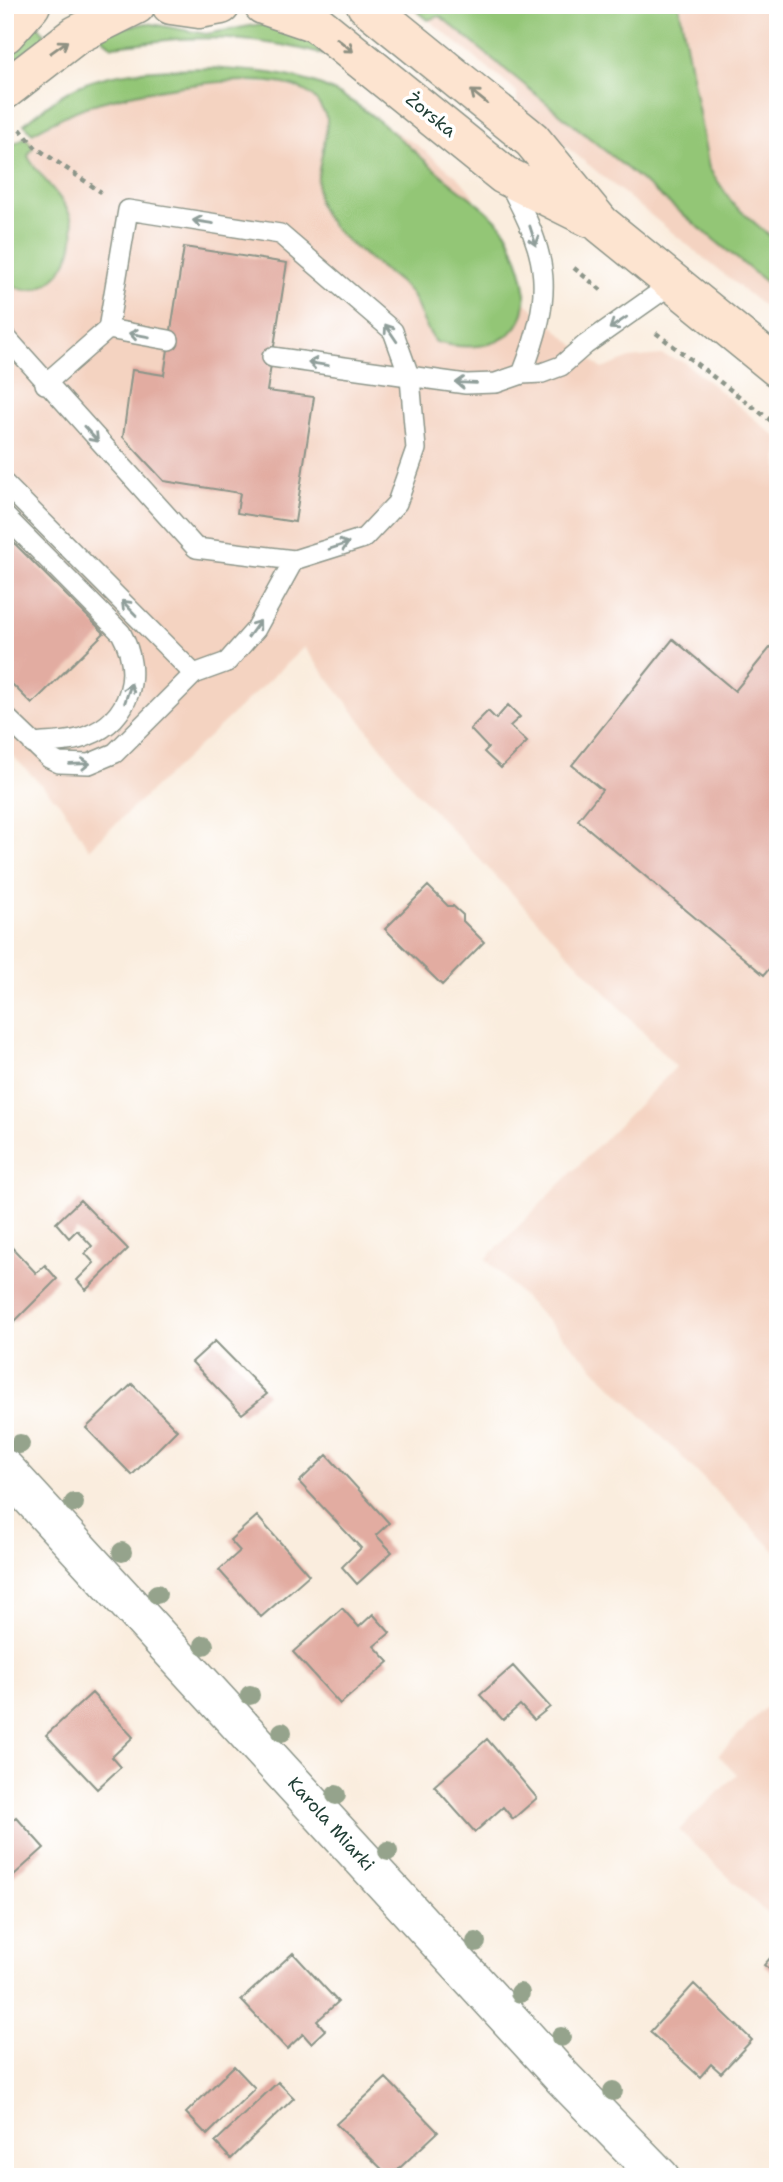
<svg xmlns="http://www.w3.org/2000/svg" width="783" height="2182" font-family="'Shantell Sans',sans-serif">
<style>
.built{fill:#f4d3c1}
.green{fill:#93c676;stroke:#598255;stroke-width:2}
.building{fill:#e2aca1}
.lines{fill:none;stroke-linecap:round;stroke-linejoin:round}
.lane-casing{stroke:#8c9589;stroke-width:22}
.street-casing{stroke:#8c9589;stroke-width:41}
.secondary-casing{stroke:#8c9589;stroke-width:41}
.path{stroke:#8c9589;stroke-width:4.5;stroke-dasharray:5 5;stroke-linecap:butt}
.lane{stroke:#fff;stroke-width:19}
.street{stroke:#fff;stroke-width:38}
.secondary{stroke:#fde4d0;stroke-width:38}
.tree{fill:#95a38c}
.oneway{stroke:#8e9082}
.oneway2{stroke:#8f9e9a}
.labels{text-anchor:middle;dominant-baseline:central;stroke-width:7;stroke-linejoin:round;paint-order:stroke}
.street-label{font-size:18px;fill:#1f3d34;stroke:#fff}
</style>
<rect width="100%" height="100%" fill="#fff"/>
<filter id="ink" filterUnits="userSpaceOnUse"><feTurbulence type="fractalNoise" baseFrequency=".0143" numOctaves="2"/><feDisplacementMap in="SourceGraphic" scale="14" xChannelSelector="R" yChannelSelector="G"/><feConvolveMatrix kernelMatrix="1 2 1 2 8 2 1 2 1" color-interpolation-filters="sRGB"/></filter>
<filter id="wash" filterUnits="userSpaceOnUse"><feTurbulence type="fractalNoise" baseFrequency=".00686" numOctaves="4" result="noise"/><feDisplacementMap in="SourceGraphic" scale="28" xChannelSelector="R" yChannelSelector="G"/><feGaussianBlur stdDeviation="1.57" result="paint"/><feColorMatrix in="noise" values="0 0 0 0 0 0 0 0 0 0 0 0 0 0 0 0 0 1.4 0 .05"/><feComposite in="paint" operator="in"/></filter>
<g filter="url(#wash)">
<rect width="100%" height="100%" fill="#faedde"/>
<!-- built -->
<path class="built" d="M410 5H778V318L517 107V92Z
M231 82 285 85 330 100 378 121 417 145 459 178 473 195 509 269 518 296 602 369 630 358 662 355 684 362 778 438V1554L486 1259 676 1067 415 791 304 647 89 849 62 806 5 748V150L65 116 99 102 173 86Z
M778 1695V1924L679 1830 737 1774 718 1755Z"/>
<!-- green -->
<path class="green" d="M410 5H679L709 168 733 204 778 243V292L440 16 428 20Z
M36 23 46 36 5 69V55Z
M147 23 206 34 266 23 295 30 325 55C279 42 226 36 177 39 156 41 134 44 112 46L101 37 112 30Z
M210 68C252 71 297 72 335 92 375 112 409 148 444 177 463 193 489 209 504 229 510 236 513 249 517 258 544 327 502 359 436 342 421 325 418 300 408 290 385 267 323 233 318 199 314 173 327 145 327 119 324 111 316 98 308 93 268 67 146 90 101 102 76 109 54 121 32 133L24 124C38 114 52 100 67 92 108 68 164 69 210 68Z
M25 137 33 147 28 156 30 160C42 179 63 197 71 217 81 246 59 291 26 290 19 289 12 286 5 283V150Z"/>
<g id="blocks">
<!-- building -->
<path class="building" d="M184 247 287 263 267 391 314 397 295 522 237 513 240 493 164 481 123 437 132 370 164 375Z
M5 534 104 633 32 704 5 677Z
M778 638V958L764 975 578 820 602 790 572 765 673 639 735 691Z
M508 705 520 717 510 726 527 742 501 768 484 752 488 748 470 729 488 711 496 719Z
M428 886 448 906H453L463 915V921L484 942 442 985 385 929Z
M80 1200 128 1249 86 1290 77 1280 94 1263 85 1253 92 1246 77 1230 69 1238 56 1223Z
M5 1240 36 1273 45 1265 57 1279 14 1322 5 1312Z
M215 1341 267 1394 242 1414 192 1362Z
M132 1384 177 1430 132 1475 86 1428Z
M327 1455 389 1523 376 1535 392 1552 357 1584 342 1567 361 1548 299 1482Z
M257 1516 309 1575 261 1617 219 1570 240 1551 230 1540Z
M342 1608 359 1627 373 1614 390 1633 374 1646 389 1662 340 1704 293 1652Z
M513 1666 550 1707 534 1720 520 1705 503 1720 480 1695Z
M92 1693 133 1737 112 1757 121 1767 97 1789 46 1735Z
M487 1739 537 1798 513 1819 503 1807 475 1832 434 1786Z
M16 1817 44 1848 5 1883V1827Z
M778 1949V1976L764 1965Z
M293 1953 338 2002 317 2021 325 2030 311 2043 303 2034 287 2049 241 2000Z
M694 1984 752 2040 721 2073 711 2064 700 2077 650 2032Z
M234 2066 255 2088 207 2135 186 2113Z
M386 2078 438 2132 390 2177 336 2124Z
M278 2082 294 2098 231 2159 215 2142Z
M64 2173H77L80 2177H60Z"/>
</g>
</g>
<g filter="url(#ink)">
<use href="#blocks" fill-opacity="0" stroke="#8c9589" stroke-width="2"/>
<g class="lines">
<defs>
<path id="lane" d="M508 182C550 259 554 292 522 374
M108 329 169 340
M5 336 196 548 294 560 364 538 397 503 416 449 410 378 393 331 280 234 128 210 108 329 45 384
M272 357 466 384 496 383 522 374 542 373 561 366 585 345 673 283
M5 484 194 674
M5 516 121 633C143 673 131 719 87 736 71 743 50 742 33 744
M5 716 49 758 59 763 89 764 115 753 194 674 227 662 256 629 294 560"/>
<path id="street" d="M5 1469 563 2078 660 2177"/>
<path id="secondary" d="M171 5 199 9 221 5
M263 5 316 23 504 175 590 218
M366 5 532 140 601 224 778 368
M5 34 31 5
M5 90 76 35 136 5"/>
</defs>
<!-- lane casing -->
<use href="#lane" class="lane-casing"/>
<!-- street casing -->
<use href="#street" class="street-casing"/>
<!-- secondary casing -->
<use href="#secondary" class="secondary-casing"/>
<!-- path -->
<path class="path" d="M20 129 35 147 101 192
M574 268 605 293
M656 333 778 426"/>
<!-- lane -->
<use href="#lane" class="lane"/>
<!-- street -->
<use href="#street" class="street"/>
<!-- secondary -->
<use href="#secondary" class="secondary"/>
</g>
<!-- trees -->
<g class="tree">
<circle cx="20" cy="1444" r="10"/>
<circle cx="74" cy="1503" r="10"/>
<circle cx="122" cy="1552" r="10"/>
<circle cx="157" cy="1594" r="10"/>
<circle cx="204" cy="1645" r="10"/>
<circle cx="250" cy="1695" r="10"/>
<circle cx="282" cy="1732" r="10"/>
<circle cx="336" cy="1795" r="10"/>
<circle cx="388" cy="1851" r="10"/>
<circle cx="476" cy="1942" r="10"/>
<circle cx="520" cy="1993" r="10"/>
<circle cx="561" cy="2037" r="10"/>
<circle cx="613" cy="2091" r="10"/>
</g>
<!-- one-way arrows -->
<defs><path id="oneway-shaft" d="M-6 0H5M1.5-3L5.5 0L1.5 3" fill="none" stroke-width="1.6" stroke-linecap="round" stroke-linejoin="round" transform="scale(1.75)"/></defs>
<g class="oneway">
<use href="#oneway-shaft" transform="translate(345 45) rotate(39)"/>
<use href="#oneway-shaft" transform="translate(59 47) rotate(-36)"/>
<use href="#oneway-shaft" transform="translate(479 97) rotate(-141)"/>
</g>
<g class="oneway2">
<use href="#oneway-shaft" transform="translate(203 222) rotate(-171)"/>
<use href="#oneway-shaft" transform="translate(533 236) rotate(72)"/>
<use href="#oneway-shaft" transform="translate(618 323) rotate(146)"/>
<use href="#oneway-shaft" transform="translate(391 333) rotate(-124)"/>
<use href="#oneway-shaft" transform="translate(139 335) rotate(-170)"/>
<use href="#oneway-shaft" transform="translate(318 364) rotate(-171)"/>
<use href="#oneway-shaft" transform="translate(466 383) rotate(-178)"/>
<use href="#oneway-shaft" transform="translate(91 434) rotate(47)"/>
<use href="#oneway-shaft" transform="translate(339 546) rotate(-18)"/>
<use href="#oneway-shaft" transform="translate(129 608) rotate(-134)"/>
<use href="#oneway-shaft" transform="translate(254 629) rotate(-54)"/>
<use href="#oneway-shaft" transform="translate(128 693) rotate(-71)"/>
<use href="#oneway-shaft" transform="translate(80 764) rotate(-2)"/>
</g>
</g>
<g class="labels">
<!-- street labels -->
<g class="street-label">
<text transform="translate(431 115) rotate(39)">Żorska</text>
<text transform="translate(331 1824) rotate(48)">Karola Miarki</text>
</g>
</g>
<!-- margin -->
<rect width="783" height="2182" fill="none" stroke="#fff" stroke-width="28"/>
</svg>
